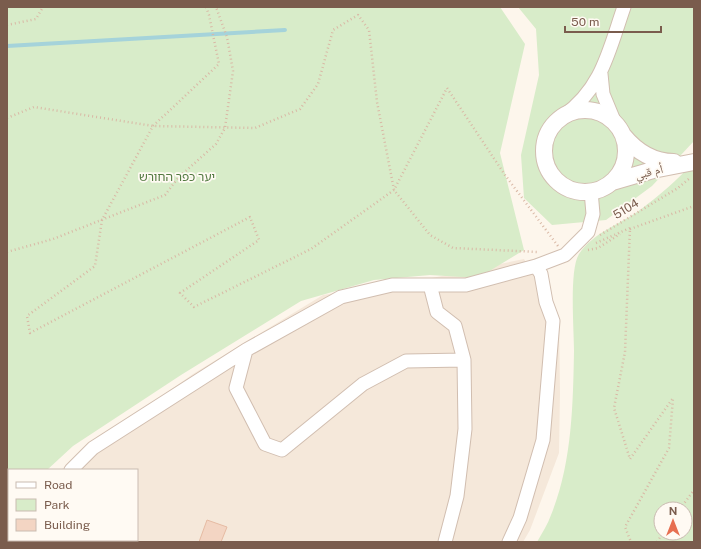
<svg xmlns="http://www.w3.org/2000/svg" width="701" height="549" font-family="'Public Sans','Noto Naskh Arabic','Noto Sans Hebrew',sans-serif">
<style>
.residential{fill:#f5e8da}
.green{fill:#d8ecc9;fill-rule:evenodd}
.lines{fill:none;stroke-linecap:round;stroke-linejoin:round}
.stream{stroke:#a5d3da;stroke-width:4}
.building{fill:#f3d5c3;stroke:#e6bba3}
.minor-casing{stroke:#d1beb0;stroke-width:15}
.tertiary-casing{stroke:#d1beb0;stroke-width:18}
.path{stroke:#d9b8a5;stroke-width:2.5;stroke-dasharray:1 3;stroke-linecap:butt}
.minor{stroke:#fff;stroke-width:13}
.tertiary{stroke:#fff;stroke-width:16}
.labels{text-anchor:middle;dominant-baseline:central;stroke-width:3.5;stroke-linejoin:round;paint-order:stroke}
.street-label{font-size:12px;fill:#7a5c4d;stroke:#fffaf3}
.park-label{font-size:12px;fill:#537a41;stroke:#fffaf3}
</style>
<rect width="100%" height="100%" fill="#fdf6ec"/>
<!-- residential -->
<path class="residential" d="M524 259 559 316 560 393 559 453 530 530 523 542H10L11 540H137V470H61L74 458 193 374 323 295 432 278Z"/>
<!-- green -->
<path class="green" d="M7 7H500L525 44 500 153 524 250 478 278 430 275 374 280 301 301 181 375 73 446 47 470H9V518L7 523Z
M518 7H694V141L652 186 606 220 552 225 524 198 521 155 539 75 536 29Z
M694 162V542H537C542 533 548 524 551 515 572 464 573 405 574 351 574 329 569 270 579 254 594 232 619 225 640 210 660 195 677 180 694 162ZM661 509H685V533H661Z"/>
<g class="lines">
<!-- stream -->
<path class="stream" d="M7 46 285 30"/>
</g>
<!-- building -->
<path class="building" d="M207 520 227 527 221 542H199Z"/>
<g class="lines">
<defs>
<path id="minor" d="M601 74 603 94 615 123
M563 116C602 89 609 50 624 7
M430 285 437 312 455 326 464 360 406 361 363 384 282 450 265 444 236 388 246 350 341 297 392 285H466L536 266
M71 470 93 448 246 350
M23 542 24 540
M445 542 457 496 465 429 464 360
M509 542 520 518 543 440 553 321 546 302 541 274 536 266 565 255 588 232 593 214 591 191"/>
<path id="tertiary" d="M544 151a41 41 0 1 1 82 0a41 41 0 1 1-82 0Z
M623 135C636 151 652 162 674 162
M612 182 653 170 694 162"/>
</defs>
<!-- minor casing -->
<use href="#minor" class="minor-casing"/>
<!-- tertiary casing -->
<use href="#tertiary" class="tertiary-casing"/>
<!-- path -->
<path class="path" d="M206 7 209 15 219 64 153 126 102 220 95 266 27 316 30 333 250 217 259 240 180 293 194 307 311 249 394 190 447 88 505 175 558 246
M7 25 36 19 43 7
M7 118 34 107 153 126 255 128 300 109 318 84 333 30 358 15 369 30 377 102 394 190 430 235 453 248 538 252
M630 229 694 206
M600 235 678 188 690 178
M596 243 630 228 625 352 614 408 630 459 673 398 669 448 625 527 631 542
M588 250 598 248 620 234
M7 252 53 239 165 195 178 178 216 144 225 128 233 71 227 37 216 7
M680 509 694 490
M657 542 663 533"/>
<!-- minor -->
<use href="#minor" class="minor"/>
<!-- tertiary -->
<use href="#tertiary" class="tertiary"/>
</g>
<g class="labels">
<!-- street labels -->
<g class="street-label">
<text transform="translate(649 172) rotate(-14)">أم قبي</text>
<text transform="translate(626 209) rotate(-31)">5104</text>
</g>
<!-- park labels -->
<g class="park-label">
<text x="177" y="177">יער כפר החורש</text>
</g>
</g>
<!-- border -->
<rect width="701" height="549" fill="none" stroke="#7a5c4d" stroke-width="16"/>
<!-- legend -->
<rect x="8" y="469" width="130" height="72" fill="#fffaf3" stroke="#cabbb1"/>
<rect x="16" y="482" width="20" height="6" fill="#ffffff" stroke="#cabbb1"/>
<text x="44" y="489" font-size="12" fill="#7a5c4d">Road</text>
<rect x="16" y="499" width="20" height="12" fill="#d8ecc9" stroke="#cabbb1"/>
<text x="44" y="509" font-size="12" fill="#7a5c4d">Park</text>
<rect x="16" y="519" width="20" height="12" fill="#f3d5c3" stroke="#cabbb1"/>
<text x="44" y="529" font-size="12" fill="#7a5c4d">Building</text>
<!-- north arrow -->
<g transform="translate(673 521)"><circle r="19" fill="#fffaf3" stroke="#cabbb1"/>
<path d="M0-3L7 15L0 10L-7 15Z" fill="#e76f51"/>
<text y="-6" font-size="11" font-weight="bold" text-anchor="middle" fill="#7a5c4d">N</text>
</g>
<!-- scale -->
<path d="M565 26v6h96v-6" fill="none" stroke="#7a5c4d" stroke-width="2"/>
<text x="571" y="26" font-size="12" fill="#7a5c4d" stroke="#fffaf3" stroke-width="3" paint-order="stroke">50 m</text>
</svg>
